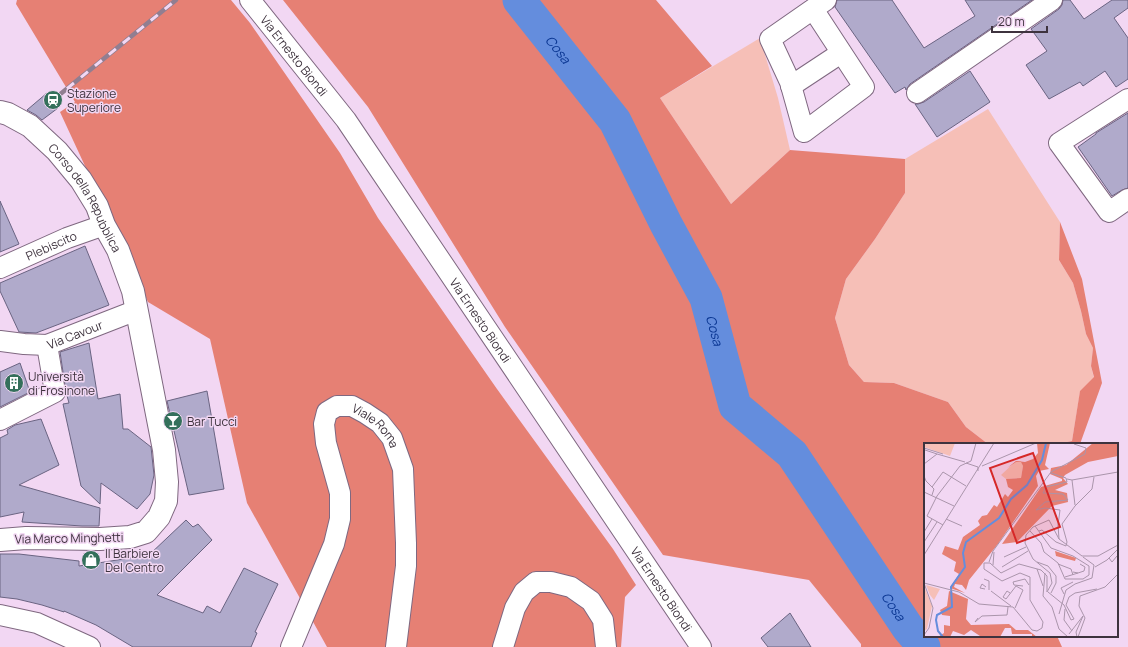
<svg xmlns="http://www.w3.org/2000/svg" width="1128" height="647" font-family="Manrope,sans-serif">
<style>
.green{fill:#f6bfb7}
.forest{fill:#e68074}
.lines{fill:none;stroke-linecap:round;stroke-linejoin:round}
.river{stroke:#648ddd;stroke-width:33}
.building{fill:#b0aacb;stroke:#6a6482}
.minor-casing{stroke:#7f6880;stroke-width:22}
.major-casing{stroke:#7f6880;stroke-width:24}
.minor{stroke:#fff;stroke-width:20}
.major{stroke:#fff;stroke-width:22}
.rail-casing{stroke:#917e91;stroke-width:4.5}
.rail{stroke:#f2d7f3;stroke-width:3;stroke-dasharray:9;stroke-linecap:butt}
.labels{text-anchor:middle;dominant-baseline:central;stroke-width:3;stroke-linejoin:round;paint-order:stroke}
.street-label{font-size:12px;fill:#3e333e;stroke:#f2d7f3}
.poi-label{font-size:12px;fill:#3e333e;stroke:#f2d7f3;text-anchor:start}
.water-label{font-size:13px;font-style:italic;fill:#0a3692;stroke:#f2d7f3}
.inset-river{fill:none;stroke:#648ddd;stroke-width:2}
.inset-road{fill:none;stroke:#aa95ab;stroke-width:1}
.view{fill:#d62828;fill-opacity:0.15;stroke:#d62828;stroke-width:2}
.inset-edge{fill:none;stroke:#3e333e;stroke-width:2}
</style>
<rect width="100%" height="100%" fill="#f2d7f3"/>
<!-- green -->
<path class="green" d="M760 38 778 98 790 150 731 204 660 98Z
M988 109 1060 222 1059 260 1073 283 1081 311 1086 334 1093 348 1091 366 1094 378 1080 392 1072 441 1058 444H988L966 427 948 402 894 383 864 382 849 365 835 318 846 279 875 239 905 193V159Z"/>
<!-- forest -->
<path class="forest" d="M17 0H231L250 23 340 153 378 218 497 389 613 549 636 585 625 597 621 647H327L247 503 210 339 148 302 60 112 75 102 16 4Z
M283 0H656L712 66 660 98 731 204 790 150 905 159V193L875 239 846 279 835 318 849 365 864 382 894 383 948 402 966 427 988 444H925V636H1057L1062 647H861V644L809 580 663 555 505 327 368 107Z
M1060 222 1082 279 1102 383 1080 444H1058L1072 441 1080 391 1094 377 1091 366 1093 348 1086 334 1081 311 1073 283 1059 260Z"/>
<g class="lines">
<!-- river -->
<path class="river" id="s1" d="M519 0 615 121 666 224 706 298 735 406 792 454 908 628 924 647"/>
</g>
<!-- building -->
<path class="building" d="M837 0H892L924 48 975 16 965 0H1032L910 84 906 90 905 87 895 93 835 7Z
M1063 0H1070L1084 19 1112 0H1128V8L1114 18 1128 38V79L1116 87 1105 71 1083 86 1080 82 1049 99 1026 65 1047 51 1031 29 1059 9 1062 5Z
M970 71 990 102 937 137 915 104H918L924 102Z
M47 93 58 108 42 120 36 115 27 110Z
M1128 113V188L1122 190 1112 196 1078 147 1096 134V133Z
M0 201 19 244 0 252Z
M85 246 109 305 36 333 19 332 0 291V283Z
M89 343 98 399 120 394 123 429H128L151 447 154 475 150 494 137 509 101 483 100 504 81 486 63 404 69 403 66 392 60 352Z
M20 363 30 392 0 407V372Z
M207 391 224 489 189 495 167 401Z
M41 419 59 465 19 485 100 508 99 526H82L22 522 24 512 0 517V438L8 434 7 430 15 425Z
M186 520 193 527 198 524 212 540 157 595 203 613 207 606 220 613 244 568 278 584 255 632 257 633 251 647H133L96 625 64 611V612L42 605 17 599 0 597V554H19L79 561V566L149 555Z
M790 613 811 647H768L761 638Z"/>
<g class="lines">
<defs>
<g id="minor">
<path id="s2" d="M250 0 346 120 701 647"/>
<path d="M813 9 864 87 804 132 790 82 770 39 826 0"/>
<path d="M791 86 841 53"/>
<path d="M917 93 1052 0"/>
<path d="M1128 99 1059 143 1109 212 1128 199"/>
<path id="s3" d="M0 268 67 238 104 225"/>
<path id="s4" d="M0 341 24 344 47 345 137 310"/>
<path d="M0 420 55 392 47 345"/>
<path d="M0 615 37 623 90 647"/>
<path id="s5" d="M291 647 334 544 340 519V493L326 443 324 424 327 412 337 406H352L365 413 380 423 392 438 403 469 406 543V566L396 647"/>
<path d="M503 647 515 608 524 592 536 582H551L571 587 591 601 603 620 606 647"/>
</g>
<g id="major">
<path id="s6" d="M0 112 8 114 30 126 57 151 81 180 97 206 104 225 118 250 133 291 164 450 167 482 166 501 159 517 146 532 130 537 100 539 26 538 0 540"/>
</g>
</defs>
<!-- minor casing -->
<use href="#minor" class="minor-casing"/>
<!-- major casing -->
<use href="#major" class="major-casing"/>
<!-- minor -->
<use href="#minor" class="minor"/>
<!-- major -->
<use href="#major" class="major"/>
<defs>
<path id="rail" d="M53 100 176 0"/>
</defs>
<!-- rail casing -->
<use href="#rail" class="rail-casing"/>
<!-- rail -->
<use href="#rail" class="rail"/>
</g>
<!-- icons -->
<defs>
<symbol id="station-disc" viewBox="-11 -11 22 22"><circle r="9.5" fill="#34705b" stroke="#f2d7f3"/><path d="M-3-6H3Q5-6 5-4V2Q5 4 3 4L4.5 6H3L1.5 4h-3L-3 6H-4.5L-3 4Q-5 4-5 2V-4Q-5-6-3-6ZM-3.5-4v3h7v-3ZM-3.5 1v1.5H-2V1ZM2 1v1.5H3.5V1Z" fill="#fff"/></symbol>
<symbol id="building-disc" viewBox="-11 -11 22 22"><circle r="9.5" fill="#34705b" stroke="#f2d7f3"/><path d="M-4-6H4V6H1V3H-1V6H-4ZM-2.5-4.3h1.7v1.8h-1.7ZM.8-4.3h1.7v1.8H.8ZM-2.5-1h1.7V.8h-1.7ZM.8-1h1.7V.8H.8Z" fill="#fff"/></symbol>
<symbol id="bar-disc" viewBox="-11 -11 22 22"><circle r="9.5" fill="#34705b" stroke="#f2d7f3"/><path d="M-6-5H6L.8 .8V4.5H3.5V6h-7V4.5H-.8V.8Z" fill="#fff"/></symbol>
<symbol id="shop-disc" viewBox="-11 -11 22 22"><circle r="9.5" fill="#34705b" stroke="#f2d7f3"/><path d="M-5-2.5h2.3a2.7 3.5 0 0 1 5.4 0H5L5.5 6h-11ZM-1.5-2.5h3a1.5 2.3 0 0 0-3 0Z" fill="#fff"/></symbol>
</defs>
<g fill-rule="evenodd">
<use href="#station-disc" x="42" y="89" width="22" height="22"/>
<use href="#building-disc" x="3" y="372" width="22" height="22"/>
<use href="#bar-disc" x="162" y="410" width="22" height="22"/>
<use href="#shop-disc" x="80" y="549" width="22" height="22"/>
</g>
<g class="labels">
<!-- street labels -->
<g class="street-label">
<text stroke="none"><textPath href="#s2" startOffset="71">Via Ernesto Biondi</textPath></text>
<text stroke="none"><textPath href="#s6" startOffset="125">Corso della Repubblica</textPath></text>
<text stroke="none"><textPath href="#s3" startOffset="56">Plebiscito</textPath></text>
<text stroke="none"><textPath href="#s2" startOffset="395">Via Ernesto Biondi</textPath></text>
<text stroke="none"><textPath href="#s4" startOffset="77">Via Cavour</textPath></text>
<text stroke="none"><textPath href="#s5" startOffset="305">Viale Roma</textPath></text>
<text transform="translate(69 538) rotate(-1)">Via Marco Minghetti</text>
<text stroke="none"><textPath href="#s2" startOffset="719">Via Ernesto Biondi</textPath></text>
</g>
<!-- poi labels -->
<g class="poi-label">
<text x="67" y="93">Stazione<tspan x="67" dy="14">Superiore</tspan></text>
<text x="28" y="376">Università<tspan x="28" dy="14">di Frosinone</tspan></text>
<text x="187" y="421">Bar Tucci</text>
<text x="105" y="553">Il Barbiere<tspan x="105" dy="14">Del Centro</tspan></text>
</g>
<!-- water labels -->
<g class="water-label">
<text stroke="none"><textPath href="#s1" startOffset="63">Cosa</textPath></text>
<text stroke="none"><textPath href="#s1" startOffset="387">Cosa</textPath></text>
<text stroke="none"><textPath href="#s1" startOffset="723">Cosa</textPath></text>
</g>
</g>
<!-- overview -->
<g transform="translate(924 443)">
<rect width="194" height="194" fill="#f2d7f3"/>
<path d="M0 0H31L26 13 0 4ZM92 18H97L99 23 97 35 82 36 77 32ZM2 142 16 146 10 157 6 152ZM0 143 8 163 3 186 0 188Z" fill="#f6bfb7"/>
<path d="M113 0H126L121 22 125 26 115 28 112 33 114 43 74 101 45 137 42 147 38 142 31 141 30 144 41 150 26 145 35 131 30 128 32 119 18 111 21 103 34 107 39 94 56 82 54 78 58 73 63 72 70 62 73 64 81 51 84 54 89 47 84 44 82 36 97 35 99 23 97 19H92L83 25 92 18 101 19 109 16 114 10ZM169 0H194V13L164 19 141 32 139 35 144 41 131 47 143 50 144 59 128 63 93 99 78 101 117 44 138 38V36L126 31 127 25 142 22ZM131 108 152 115 151 118 132 113ZM25 148 44 156 42 176 47 182 85 181 92 187H104L113 194H108V191H88L87 185H81L76 194 56 193 47 187 40 192 29 188 26 194H14L20 190V182L26 183V173L18 172 16 167 23 163Z" fill="#e68074"/>
<path class="inset-river" d="M19 194 14 188 12 177 13 172 28 164 27 144 41 124 39 110 42 99 75 75 87 56 103 42 118 17 122 0"/>
<path class="inset-road" d="M0 5 19 11M1 7 13 11M47 18 52 0M42 20 54 24V28M0 21 13 11 41 19M58 23 112 0M127 29 161 11 162 5 150 1M127 30 142 35 143 39 122 44 119 50 139 51 144 57 121 59 112 67 121 65 136 67 134 82 135 96M0 33 2 38 10 46 8 52M143 36 148 37 194 29M148 37 151 62M8 44 19 29 42 43M0 49 30 63M22 76 38 83M19 82 3 73 13 53 36 23 47 18M111 83 127 105 149 113 165 123V132L159 136M106 88 117 100 120 109 134 120 141 136H159M115 88 118 87 132 99 142 103 143 99 138 81 151 63 168 46 170 34M0 89 8 76M0 99 13 79M0 112 70 0M80 114 102 104M185 115 188 119 193 113M65 119 69 108 127 29M113 119 124 123 132 133V140L127 150M134 121 147 126 149 132M69 122 70 109M78 124 104 108M171 124 183 117 194 106M113 126 119 143M121 130 119 153 128 164 135 186 144 194M154 130 160 128 161 124 156 121M141 134 154 130 149 129M60 136 65 138V147M0 140 9 165 5 185 0 192M0 140 35 149 55 161 89 164 108 187 113 188 118 185 119 179 106 157V134L96 130 78 138 60 126V120H66L77 130 95 121 117 127 123 133V149L128 140 126 130 109 116 101 100 102 92 109 84 125 77 135 96 158 113H174L194 102M99 143 90 142 89 139 101 136 105 142M61 146 56 145 58 141 62 144M67 148 87 163M124 149 140 162 147 177 150 176 142 162M86 150 83 148 79 154 82 156 92 143 99 147 91 165M140 151 137 145 149 139M142 162 145 154 151 150 173 146M141 166 140 177 148 188M135 171 142 147 151 141 168 135 170 122 159 114M54 175 51 179 58 173 83 172 84 164M145 191 159 173 152 189 153 194M154 194 161 175 155 163 156 153 181 144 194 131"/>
<path class="view" d="M109 10 136 84 93 100 66 25Z"/>
<rect width="194" height="194" class="inset-edge"/>
</g>
<!-- scale -->
<path d="M992 26v6h55v-6" fill="none" stroke="#3e333e" stroke-width="2"/>
<text x="998" y="26" font-size="12" fill="#3e333e" stroke="#f2d7f3" stroke-width="3" paint-order="stroke">20 m</text>
</svg>
